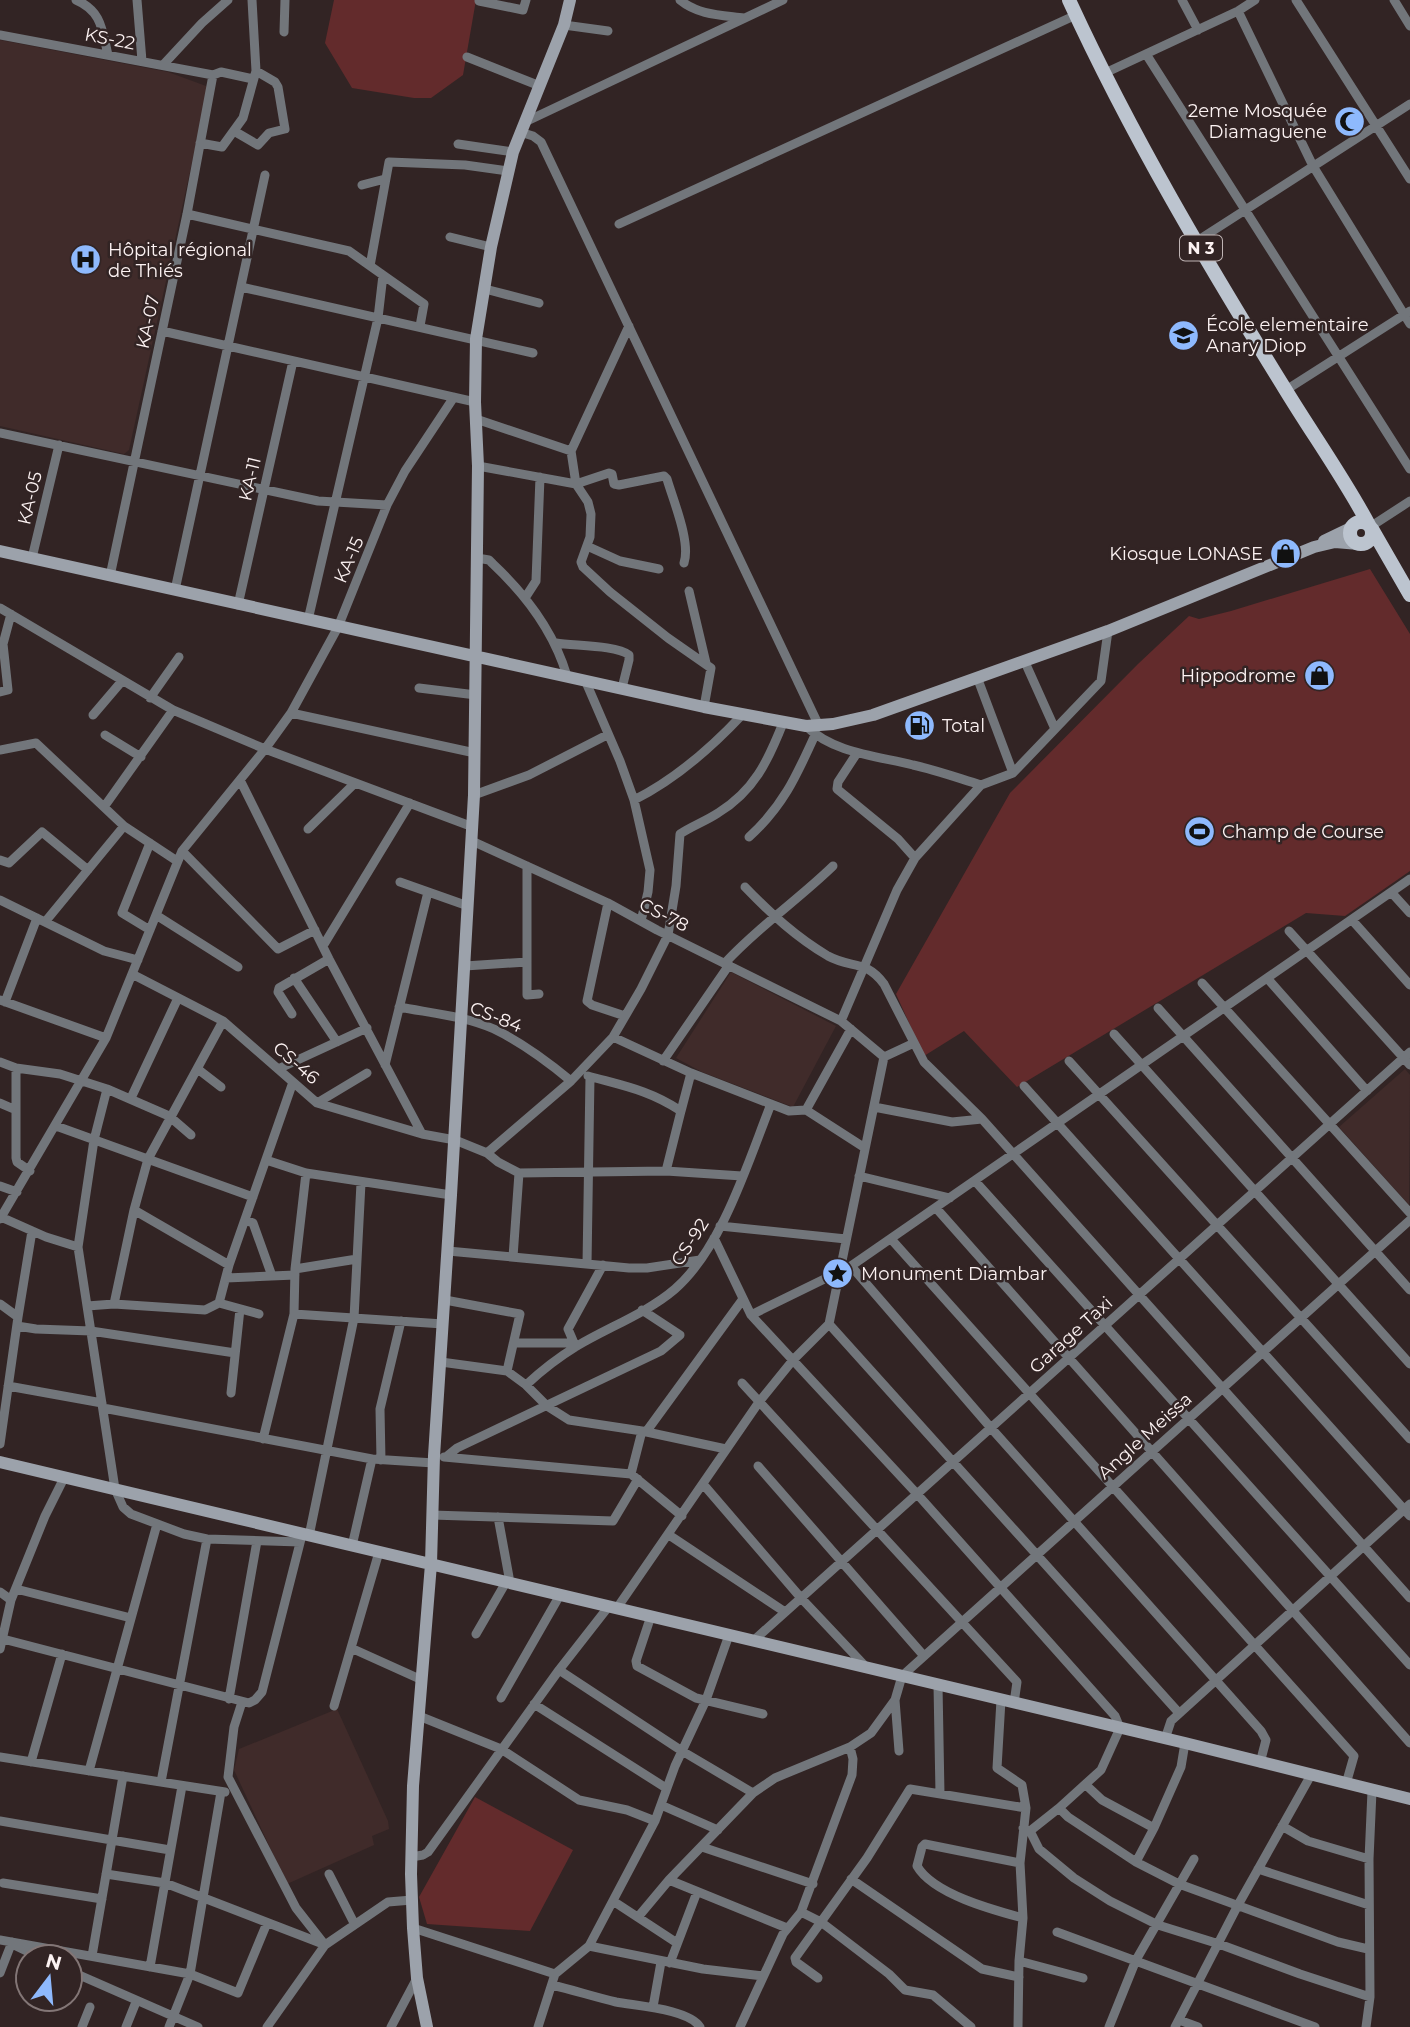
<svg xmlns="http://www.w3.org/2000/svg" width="1410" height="2027" font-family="Montserrat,sans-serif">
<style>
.built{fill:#402b2a}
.green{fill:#632b2c}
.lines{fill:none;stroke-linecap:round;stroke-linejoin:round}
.street{stroke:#72767b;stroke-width:9}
.secondary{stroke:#9ca2ab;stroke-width:12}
.primary{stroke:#bcc4cf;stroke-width:14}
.labels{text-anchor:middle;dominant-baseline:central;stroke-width:5;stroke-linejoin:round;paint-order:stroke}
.shield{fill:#322424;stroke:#bfb4b4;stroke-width:2}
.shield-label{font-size:16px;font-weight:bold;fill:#fcf2f2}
.street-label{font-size:18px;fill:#fcf2f2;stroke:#322424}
.poi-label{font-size:18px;fill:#fcf2f2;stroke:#322424;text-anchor:start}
</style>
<rect width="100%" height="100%" fill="#322424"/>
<!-- built -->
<path class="built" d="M0 40 168 72 206 86 207 94 129 450 124 454 0 426Z
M731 972 836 1026 793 1107 702 1072 676 1058Z
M1405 1069 1410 1075 1409 1205 1339 1127Z
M337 1709 388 1821 389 1829 372 1836 374 1845 287 1884 234 1770 239 1749Z"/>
<!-- green -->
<path class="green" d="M334 0H476L463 75 431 98H414L352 88 325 43Z
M1370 569 1410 634V871L1345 916 1306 913 1017 1087 964 1031 924 1056 896 994 1010 793 1138 664 1189 616 1199 619 1231 611Z
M475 1797 573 1850 530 1931 427 1924 419 1897Z"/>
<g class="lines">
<!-- street -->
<path class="street" d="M76 0C102 11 102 30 108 55
M137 0 142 61
M680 0C698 15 721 15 744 18
M1182 0 1198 30
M1296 0 1410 179
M1394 0 1410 26
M479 1 523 10 526 0
M1238 11 1313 166 1410 324
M564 25 608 31
M284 32 285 0
M0 35 213 75 221 72 253 79
M1146 54 1410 469
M467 57 540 86
M163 65 202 23 228 0
M1105 73 1238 11 1255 0
M525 122 783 0
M234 131 258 145 269 133 285 129 278 87 275 82 256 71
M520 132 533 136 541 142 819 726
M200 143 222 147 243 118 256 71 252 0
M458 144 513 152
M362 185 385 179
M187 214 349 251 424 304 420 326
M619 224 1076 15
M450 237 491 247
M1197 241 1410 104
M370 266 389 162 465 165 508 171
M241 287 533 353
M485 289 539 303
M629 326 571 451 576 484 588 502 591 514 590 537 581 562 583 567 610 592 668 638 711 668 704 707
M162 331 475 402
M1286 390 1410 311
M476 419 571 451
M0 433 318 501 387 505
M478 466 576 484 609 473 612 474 614 484 619 485 664 476 667 479C673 500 691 542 684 563
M1370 527 1410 501
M587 546 620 561 659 569
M32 558 59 445
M477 558 489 560 493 564C526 595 554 632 567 676
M110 576 187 214 213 75
M175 590 265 175
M689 591 706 663
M525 598 536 581 540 477
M238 605 293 361
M0 608 173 710 265 749 473 827
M308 620 378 318 383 275
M556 643C574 646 616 645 629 655V660L622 688
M1024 660 1055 729
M977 677 1013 773
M585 680 620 761 634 800 650 870 648 892 641 921
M419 688 476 695
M0 692 8 690 3 644 11 614
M150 698 179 657
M291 713 475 753
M93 715 122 681
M806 726C833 753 877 756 913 765 936 770 958 778 981 785
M105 735 141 757
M0 750 36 743 124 826 177 861
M857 753 838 782 837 789 898 839 915 858
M240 780 329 959 422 1134
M474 795 529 775 607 735
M634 800C674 780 711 748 742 715
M104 807 173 710
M308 829 355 783
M749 837C783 806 796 777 815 735
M472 841 608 903 657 930 841 1021 884 1057
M150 843 122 913 150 930
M182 851 278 949 315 930
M0 860 9 863 42 832 88 870
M527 866V995L539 994
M400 882 468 906
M745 887C771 914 796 937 828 956 852 969 865 959 884 984L924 1062 982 1119 1410 1598
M1391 892 1410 913
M0 900 104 951 138 960
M608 903 587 1001 592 1005 625 1016
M156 915 238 967
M1352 920 1410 985
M45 922 124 826
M1289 931 1410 1065
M323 946 410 803
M725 963C758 927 798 900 833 866
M465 966 527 962
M132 974 223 1021 317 1103 422 1134 455 1140 487 1153 498 1162 519 1173 666 1171 742 1176
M294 978 337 1042
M1267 978 1367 1091
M1202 983 1410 1213
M0 1000 106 1038
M5 1002 37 918
M399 1007C430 1013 465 1016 494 1029 523 1043 547 1061 571 1081
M1158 1008 1410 1290
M292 1014 278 992 279 988 329 959
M841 1021 897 890 915 858 981 785 1013 773 1101 681 1108 631
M1114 1034 1410 1364
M613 1037 691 1073 789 1111 806 1110 851 1029
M884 1057 914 1043
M663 1061 729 965
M1069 1061 1410 1439
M0 1062 16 1068V1158L17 1162 30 1171
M385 1065 428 892
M16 1068 60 1074 107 1089 169 1116 191 1135
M278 1069 367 1028
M199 1070 221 1087
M588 1076C624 1086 649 1090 681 1111L666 1171
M1024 1086 1410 1516
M107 1089 94 1140 78 1247 115 1489 123 1507 131 1514 184 1534 207 1539 300 1542
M131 1098 178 998
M0 1103 16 1110
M317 1103 367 1073
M874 1107 952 1122 982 1119
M806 1110 865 1148
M681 1111 691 1073
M56 1126 253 1197
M487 1153 571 1081 613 1037 641 989 668 935 676 886 680 834C692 826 706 821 718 813 754 791 768 761 783 723
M266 1160 306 1173 451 1195
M859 1176 950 1198
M975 1181 1410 1665
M0 1186 17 1192
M936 1208 1410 1743
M1 1217 46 1237 78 1247
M0 1219 106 1038 182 851 265 749 291 713 338 627 387 505 405 471 454 397
M245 1220 253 1223 272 1276
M720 1226 846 1239
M714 1238 751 1315 918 1495 1115 1716 1120 1728 1101 1770 1059 1808
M891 1239 1354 1756 1346 1784
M448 1251 629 1268H647L700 1260
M513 1257 519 1173
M587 1264 590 1077
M229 1265 293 1082
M851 1266 991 1428 1261 1731 1266 1740 1260 1763
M295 1269 357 1259
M226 1278 295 1275
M445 1300 520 1314 507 1371
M219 1303 259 1314
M0 1304 18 1317 0 1444
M114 1304 134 1210
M87 1306 114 1304 205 1310 219 1303 229 1265 134 1210 148 1159 223 1021
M294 1314 443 1324
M751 1315 851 1266 1410 879
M18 1317 32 1231
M829 1324 1179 1713
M17 1326 36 1329 91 1331 235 1353
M514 1343H574
M577 1346 574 1343 568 1329 603 1265
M441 1362 507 1371 526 1385 547 1406 569 1420 642 1431 726 1449
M742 1383 1017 1682 1014 1703
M526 1385C542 1370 559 1357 577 1346 609 1327 647 1313 675 1289 722 1248 748 1162 771 1104
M8 1386 102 1403
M231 1393 240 1309
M103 1408 372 1459 434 1463
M646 1432 743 1299
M263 1439 294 1314 295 1269 306 1173
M444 1457 631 1474 682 1516
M446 1457 457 1448 661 1351 680 1335 642 1310
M381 1460 380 1409 401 1321
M758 1466 924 1656
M631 1474 642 1431
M703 1484 801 1598 867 1668
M432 1515 613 1521 638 1479
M669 1535 785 1612
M309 1536 354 1318 361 1183
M352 1546 372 1459
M16 1589 131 1618
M0 1592 11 1600
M617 1608 759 1402 793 1360 829 1324 884 1057
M651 1616 636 1661 637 1666 696 1698 763 1714
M476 1634 509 1577 498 1517
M3 1639 249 1703 255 1700 262 1692 301 1539
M753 1641 1410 1052
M351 1648 422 1680
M0 1649 11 1600 45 1516 64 1478
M559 1670 682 1751 753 1793
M938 1685 940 1794
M501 1698 560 1595
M229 1699 257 1541
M895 1700 899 1751
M1001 1700 997 1768 1022 1785 1026 1808 1020 1863 1023 1918 1019 1961 1018 2027
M242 1702 234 1727 228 1777 296 1908 325 1945
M534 1704 666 1788
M334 1706 379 1552
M419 1716 501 1749 579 1800 627 1810 655 1821
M1165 1739 1171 1721 1410 1504
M0 1757 225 1792
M31 1762 62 1654
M89 1771 157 1524
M161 1782 207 1539
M1086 1785 1102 1800 1154 1828 1136 1862
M661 1805 718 1830
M0 1821 170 1850
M1282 1826 1308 1841 1369 1859
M1023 1828 1030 1831 1039 1849 1074 1878 1110 1901 1158 1925 1219 1944 1300 1974 1370 1997
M1154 1828 1181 1767 1185 1743
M1030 1831 1059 1808 1068 1817 1136 1862 1179 1884 1338 1942 1368 1949
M702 1847 813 1884
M411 1857 423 1855 428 1852 559 1670 609 1606
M1020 1863 925 1844 922 1847 917 1866C933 1894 993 1910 1023 1918
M1258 1869 1369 1905
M106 1874 165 1883 323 1944
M329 1874 354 1923
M851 1879 982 1969 1019 1977
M669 1880 787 1928
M3 1883 102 1899
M613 1901 677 1943
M801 1912 821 1922 889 1974 905 1990 933 1995 971 2027
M638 1917 669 1880 753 1793 775 1778 850 1747 871 1733 895 1700 902 1676 1410 1220
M413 1928 555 1974
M1057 1932 1315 2027
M0 1940 190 1974 238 1993 267 1923
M16 1946 39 1957
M589 1946 703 1969 763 1976
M92 1956 123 1776
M1019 1961 1083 1978
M670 1963 697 1892
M150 1967 182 1786
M70 1971 198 2027
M0 1973 12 1942
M818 1978 796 1962 795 1958 867 1858 910 1789 1026 1808
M552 1985C573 1990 595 1997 616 2002 636 2006 689 2009 700 2027
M653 2007 661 1962
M1179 2020 1198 2027
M82 2027 90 2007
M126 2027 136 2002
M169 2027 190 1974 221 1792
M267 2027 325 1945 388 1902 412 1900
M391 2027 417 1978
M538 2027 555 1974 589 1946 655 1821 675 1766 706 1700 729 1635
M740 2027 783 1934 801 1912 852 1775 853 1759 850 1747
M1109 2027 1136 1960 1194 1859
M1175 2027 1238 1905 1311 1775
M1366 2027 1370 1997 1369 1859 1372 1791"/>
<!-- secondary -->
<path class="secondary" d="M1324 541 1351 528
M0 551 704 707 806 726 833 724 873 715 1108 631 1314 547 1335 542 1359 544
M0 1462 1185 1743 1410 1799
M427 2027 417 1978 413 1928 411 1874 413 1786 431 1564 434 1456 451 1195 474 795 478 466 475 402 476 339 491 247 513 152 564 25 570 0"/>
<!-- primary -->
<path class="primary" d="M1069 0C1131 135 1207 263 1285 389 1313 435 1344 478 1369 525
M1350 533a11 11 0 1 1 22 0a11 11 0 1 1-22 0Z
M1372 529 1410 595"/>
</g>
<!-- icons -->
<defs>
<symbol id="mosque-disc" viewBox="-11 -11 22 22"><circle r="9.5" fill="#8eb9fd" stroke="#322424"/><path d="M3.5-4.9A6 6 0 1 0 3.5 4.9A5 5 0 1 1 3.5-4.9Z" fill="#111"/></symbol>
<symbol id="hospital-disc" viewBox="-11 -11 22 22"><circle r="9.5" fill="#8eb9fd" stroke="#322424"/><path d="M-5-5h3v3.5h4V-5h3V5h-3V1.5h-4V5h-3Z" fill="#111"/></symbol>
<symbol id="school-disc" viewBox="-11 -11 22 22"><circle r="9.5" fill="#8eb9fd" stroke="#322424"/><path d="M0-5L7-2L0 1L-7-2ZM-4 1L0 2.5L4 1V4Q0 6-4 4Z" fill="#111"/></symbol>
<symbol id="shop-disc" viewBox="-11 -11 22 22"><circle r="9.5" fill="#8eb9fd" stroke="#322424"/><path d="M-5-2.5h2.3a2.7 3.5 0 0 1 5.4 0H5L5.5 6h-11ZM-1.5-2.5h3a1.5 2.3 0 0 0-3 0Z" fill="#111"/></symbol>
<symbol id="fuel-disc" viewBox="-11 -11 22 22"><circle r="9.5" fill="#8eb9fd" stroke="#322424"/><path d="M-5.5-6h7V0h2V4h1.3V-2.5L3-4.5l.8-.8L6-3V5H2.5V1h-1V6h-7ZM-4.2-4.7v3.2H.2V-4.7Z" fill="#111"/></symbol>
<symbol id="stadium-disc" viewBox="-11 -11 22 22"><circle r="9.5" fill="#8eb9fd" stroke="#322424"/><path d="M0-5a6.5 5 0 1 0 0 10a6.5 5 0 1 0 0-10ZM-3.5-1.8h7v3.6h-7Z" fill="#111"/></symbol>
<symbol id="sight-disc" viewBox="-11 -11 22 22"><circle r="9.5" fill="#8eb9fd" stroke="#322424"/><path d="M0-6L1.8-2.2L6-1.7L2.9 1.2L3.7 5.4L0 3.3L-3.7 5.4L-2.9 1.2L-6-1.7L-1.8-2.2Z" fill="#111"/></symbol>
</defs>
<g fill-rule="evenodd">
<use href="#mosque-disc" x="1332" y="104" width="35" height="35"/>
<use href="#hospital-disc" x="68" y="242" width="35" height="35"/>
<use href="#school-disc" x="1166" y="318" width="35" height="35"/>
<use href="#shop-disc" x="1268" y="536" width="35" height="35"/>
<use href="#shop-disc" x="1302" y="658" width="35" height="35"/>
<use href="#fuel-disc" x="902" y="708" width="35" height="35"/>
<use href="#stadium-disc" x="1182" y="814" width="35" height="35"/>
<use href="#sight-disc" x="820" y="1256" width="35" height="35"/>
</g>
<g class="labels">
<!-- shield labels -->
<rect class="shield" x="1180" y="235.5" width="42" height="25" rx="5"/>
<g class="shield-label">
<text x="1201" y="248">N 3</text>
</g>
<!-- street labels -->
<g class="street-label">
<text transform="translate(110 39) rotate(11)">KS-22</text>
<text transform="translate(148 322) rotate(-78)">KA-07</text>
<text transform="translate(250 479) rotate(-77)">KA-11</text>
<text transform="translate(30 498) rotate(-77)">KA-05</text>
<text transform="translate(349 560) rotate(-67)">KA-15</text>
<text transform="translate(664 915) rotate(27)">CS-78</text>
<text transform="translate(496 1017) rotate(22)">CS-84</text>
<text transform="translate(296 1063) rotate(41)">CS-46</text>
<text transform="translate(690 1242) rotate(-57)">CS-92</text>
<text transform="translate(1071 1335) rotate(-42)">Garage Taxi</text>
<text transform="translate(1145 1436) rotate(-42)">Angle Meissa</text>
</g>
<!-- poi labels -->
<g class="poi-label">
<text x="1327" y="111" text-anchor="end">2eme Mosquée<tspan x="1327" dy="21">Diamaguene</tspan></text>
<text x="108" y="250">Hôpital régional<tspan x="108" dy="21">de Thiés</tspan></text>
<text x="1206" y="325">École elementaire<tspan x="1206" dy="21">Anary Diop</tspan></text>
<text x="1263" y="554" text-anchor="end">Kiosque LONASE</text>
<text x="1296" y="676" text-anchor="end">Hippodrome</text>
<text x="942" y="726">Total</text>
<text x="1222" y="832">Champ de Course</text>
<text x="861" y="1274">Monument Diambar</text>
</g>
</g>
<!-- north arrow -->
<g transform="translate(49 1978) rotate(16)"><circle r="33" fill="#322424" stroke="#837676" stroke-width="2"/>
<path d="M0-5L12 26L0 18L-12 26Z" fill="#8eb9fd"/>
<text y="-10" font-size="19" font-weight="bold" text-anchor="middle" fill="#fcf2f2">N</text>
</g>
</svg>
